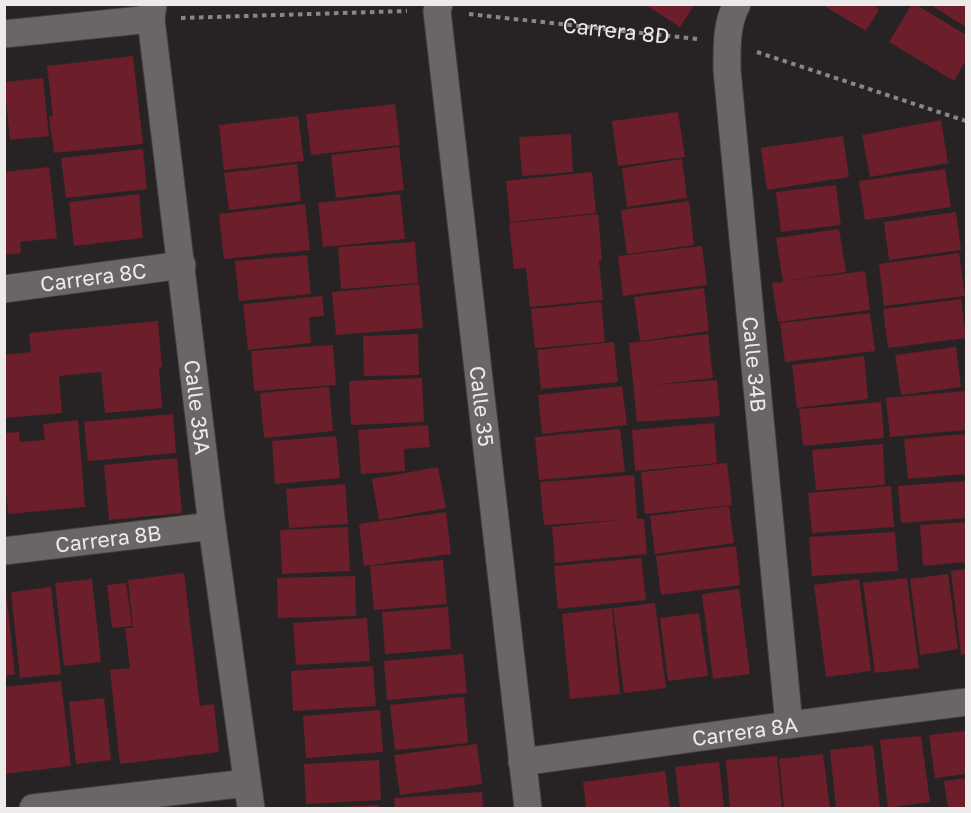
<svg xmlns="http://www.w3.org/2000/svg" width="971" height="813" font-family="'Golos Text',sans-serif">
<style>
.building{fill:#6c1e2b}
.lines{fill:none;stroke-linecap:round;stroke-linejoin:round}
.minor-casing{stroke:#403e3e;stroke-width:29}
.path{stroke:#898687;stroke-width:4;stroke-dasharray:4.5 4.5;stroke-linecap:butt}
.minor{stroke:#6a6666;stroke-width:27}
.labels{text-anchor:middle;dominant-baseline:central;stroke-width:6;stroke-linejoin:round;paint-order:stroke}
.street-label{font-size:21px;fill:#eceaea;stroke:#1d1a1a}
</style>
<rect width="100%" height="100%" fill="#272324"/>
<!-- building -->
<path class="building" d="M644 4H695L680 27Z
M821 4H879L876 8 879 10 866 31Z
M912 4H915L966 35V60L954 81 889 42Z
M929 4H966V27Z
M133 56 143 144 54 153 49 117 53 116 47 66Z
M43 78 49 136 10 140 4 82Z
M395 104 400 145 311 155 306 114Z
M678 112 685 157 618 166 612 121Z
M298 116 304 161 224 170 219 125Z
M941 120 948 163 870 177 862 135Z
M571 134 573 172 522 176 519 137Z
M843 136 849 177 767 190 761 148Z
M399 147 404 190 336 198 331 155Z
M143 149 147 189 66 198 61 158Z
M682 159 687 198 627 207 622 168Z
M297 164 301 201 229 210 224 173Z
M49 167 57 238 20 242 21 253 4 255V172Z
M945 169 951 207 865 220 859 181Z
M592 172 596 213 510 222 506 181Z
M836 185 841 225 781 232 776 192Z
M139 194 143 238 74 246 69 202Z
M400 194 405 239 323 247 318 203Z
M689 201 694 245 627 254 621 210Z
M305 204 310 250 224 259 219 214Z
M956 212 961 250 889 260 884 222Z
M598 214 602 260 599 261 603 300 530 307 526 268 514 269 509 223Z
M839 229 846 272 786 281 865 271 870 310 778 322 772 283 783 282 776 238Z
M415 242 418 283 341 289 338 247Z
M702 246 707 285 623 296 618 256Z
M959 253 965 296 884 306 879 264Z
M307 255 311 294 239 301 235 261Z
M419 284 423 328 336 335 332 292Z
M704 288 709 331 640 341 634 297Z
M322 296 324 316 309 317 311 343 248 350 243 304Z
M961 299 966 338 888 348 883 309Z
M601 302 605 342 535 348 531 309Z
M870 313 875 351 785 362 780 323Z
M158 321 162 367H159L162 408 105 413 101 372 59 376 62 413 4 418V355L31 352 29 333Z
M418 334 419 375 364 376 363 336Z
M708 334 713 378 654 385 717 380 720 416 637 422 629 343Z
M614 342 618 382 541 389 537 350Z
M333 345 336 385 254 391 251 351Z
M956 347 961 387 901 395 895 355Z
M864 356 868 399 797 408 792 365Z
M422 378 424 422 351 425 349 381Z
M622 386 627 425 542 434 538 395Z
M329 387 333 431 264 438 260 393Z
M966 391V430L890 437 886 398Z
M881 402 884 438 803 446 799 409Z
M173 414 176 453 88 461 84 422Z
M78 420 85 507 8 514 4 471V433L19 432 20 442 45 440 43 424Z
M714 423 717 463 635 471 632 430Z
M428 425 430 447 404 449 405 471 361 474 358 430Z
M620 429 625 472 539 480 535 437Z
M966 434V474L908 479 904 439Z
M336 436 340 478 275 484 272 441Z
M883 444 885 485 816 490 812 450Z
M177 458 182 513 109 520 104 465Z
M727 463 732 505 645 514 641 472Z
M438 467 446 508 379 520 372 479Z
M634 475 637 519H644L647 554 555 563 552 527 620 520 544 525 540 482Z
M966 481V518L901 523 898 486Z
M345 484 348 524 289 528 286 489Z
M891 486 894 527 812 533 808 493Z
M729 506 734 543 655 554 650 516Z
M446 512 451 554 364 566 359 524Z
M966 522V562L923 566 920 525Z
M348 527 350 571 282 574 280 530Z
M895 532 898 571 812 576 809 537Z
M736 546 740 585 661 595 656 556Z
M641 558 646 600 558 609 554 566Z
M443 560 447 604 374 610 370 566Z
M966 569V654L961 655 951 571Z
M184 573 200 706 214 704 219 752 120 764 110 670 130 668 125 628H133L128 580Z
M948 574 958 649 920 655 910 579Z
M355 576 356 616 278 618 277 578Z
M907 578 919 668 875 673 863 583Z
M92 579 101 662 64 666 55 583Z
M859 579 871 671 826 677 814 585Z
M126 583 132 626 112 628 107 585Z
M51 587 61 674 20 678 11 592Z
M739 589 750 674 713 679 702 594Z
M4 591H6L15 674 4 676Z
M655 603 666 688 624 693 613 608Z
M448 607 451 649 385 654 382 612Z
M612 608 620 694 570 699 562 614Z
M699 613 708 676 668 681 660 618Z
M367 618 370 661 296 665 293 623Z
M463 654 467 693 387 700 384 661Z
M373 666 376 706 293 711 291 671Z
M61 681 71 766 4 774V687Z
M464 697 468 743 395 750 390 705Z
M104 698 111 760 76 764 69 702Z
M380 710 383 752 306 758 303 716Z
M966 731V774L935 778 929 735Z
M921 736 930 802 888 808 880 740Z
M477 744 482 784 400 795 394 755Z
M873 745 880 808H836L830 750Z
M823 754 830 808H784L779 759Z
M777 756 782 808H730L726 760Z
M379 760 381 800 306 804 304 764Z
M719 762 724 808H680L675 767Z
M665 771 670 808H586L583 782Z
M966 778V808H948L944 781Z
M482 792 483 808H395L394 798Z
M378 805 379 808H341V807Z"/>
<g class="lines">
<defs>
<g id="minor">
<path id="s2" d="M153 4 151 19 212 526 251 808"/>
<path id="s3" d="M439 4 437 11 528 808"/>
<path id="s4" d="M737 4C726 24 727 48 727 70L789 725"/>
<path d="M4 34 151 19"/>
<path id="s5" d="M4 289 182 265"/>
<path id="s6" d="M4 551 212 526"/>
<path id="s7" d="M522 762 789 725 966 702"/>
<path d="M33 808 247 783"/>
</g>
</defs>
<!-- minor casing -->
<use href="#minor" class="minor-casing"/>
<!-- path -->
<g class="path">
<path id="s1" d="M469 14 697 39"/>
<path d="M181 18 407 11"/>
<path d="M757 52 966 121"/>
</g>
<!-- minor -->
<use href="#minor" class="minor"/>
</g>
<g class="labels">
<!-- street labels -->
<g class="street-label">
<text stroke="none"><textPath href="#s1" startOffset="148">Carrera 8D</textPath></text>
<text stroke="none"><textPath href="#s5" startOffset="90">Carrera 8C</textPath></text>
<text stroke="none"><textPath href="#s4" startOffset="363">Calle 34B</textPath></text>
<text stroke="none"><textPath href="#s3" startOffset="405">Calle 35</textPath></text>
<text stroke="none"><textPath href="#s2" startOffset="406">Calle 35A</textPath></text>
<text stroke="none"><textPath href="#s6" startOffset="105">Carrera 8B</textPath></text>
<text stroke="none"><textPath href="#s7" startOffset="225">Carrera 8A</textPath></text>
</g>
</g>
<!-- border -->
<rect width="971" height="813" fill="none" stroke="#eceaea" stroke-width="12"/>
</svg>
